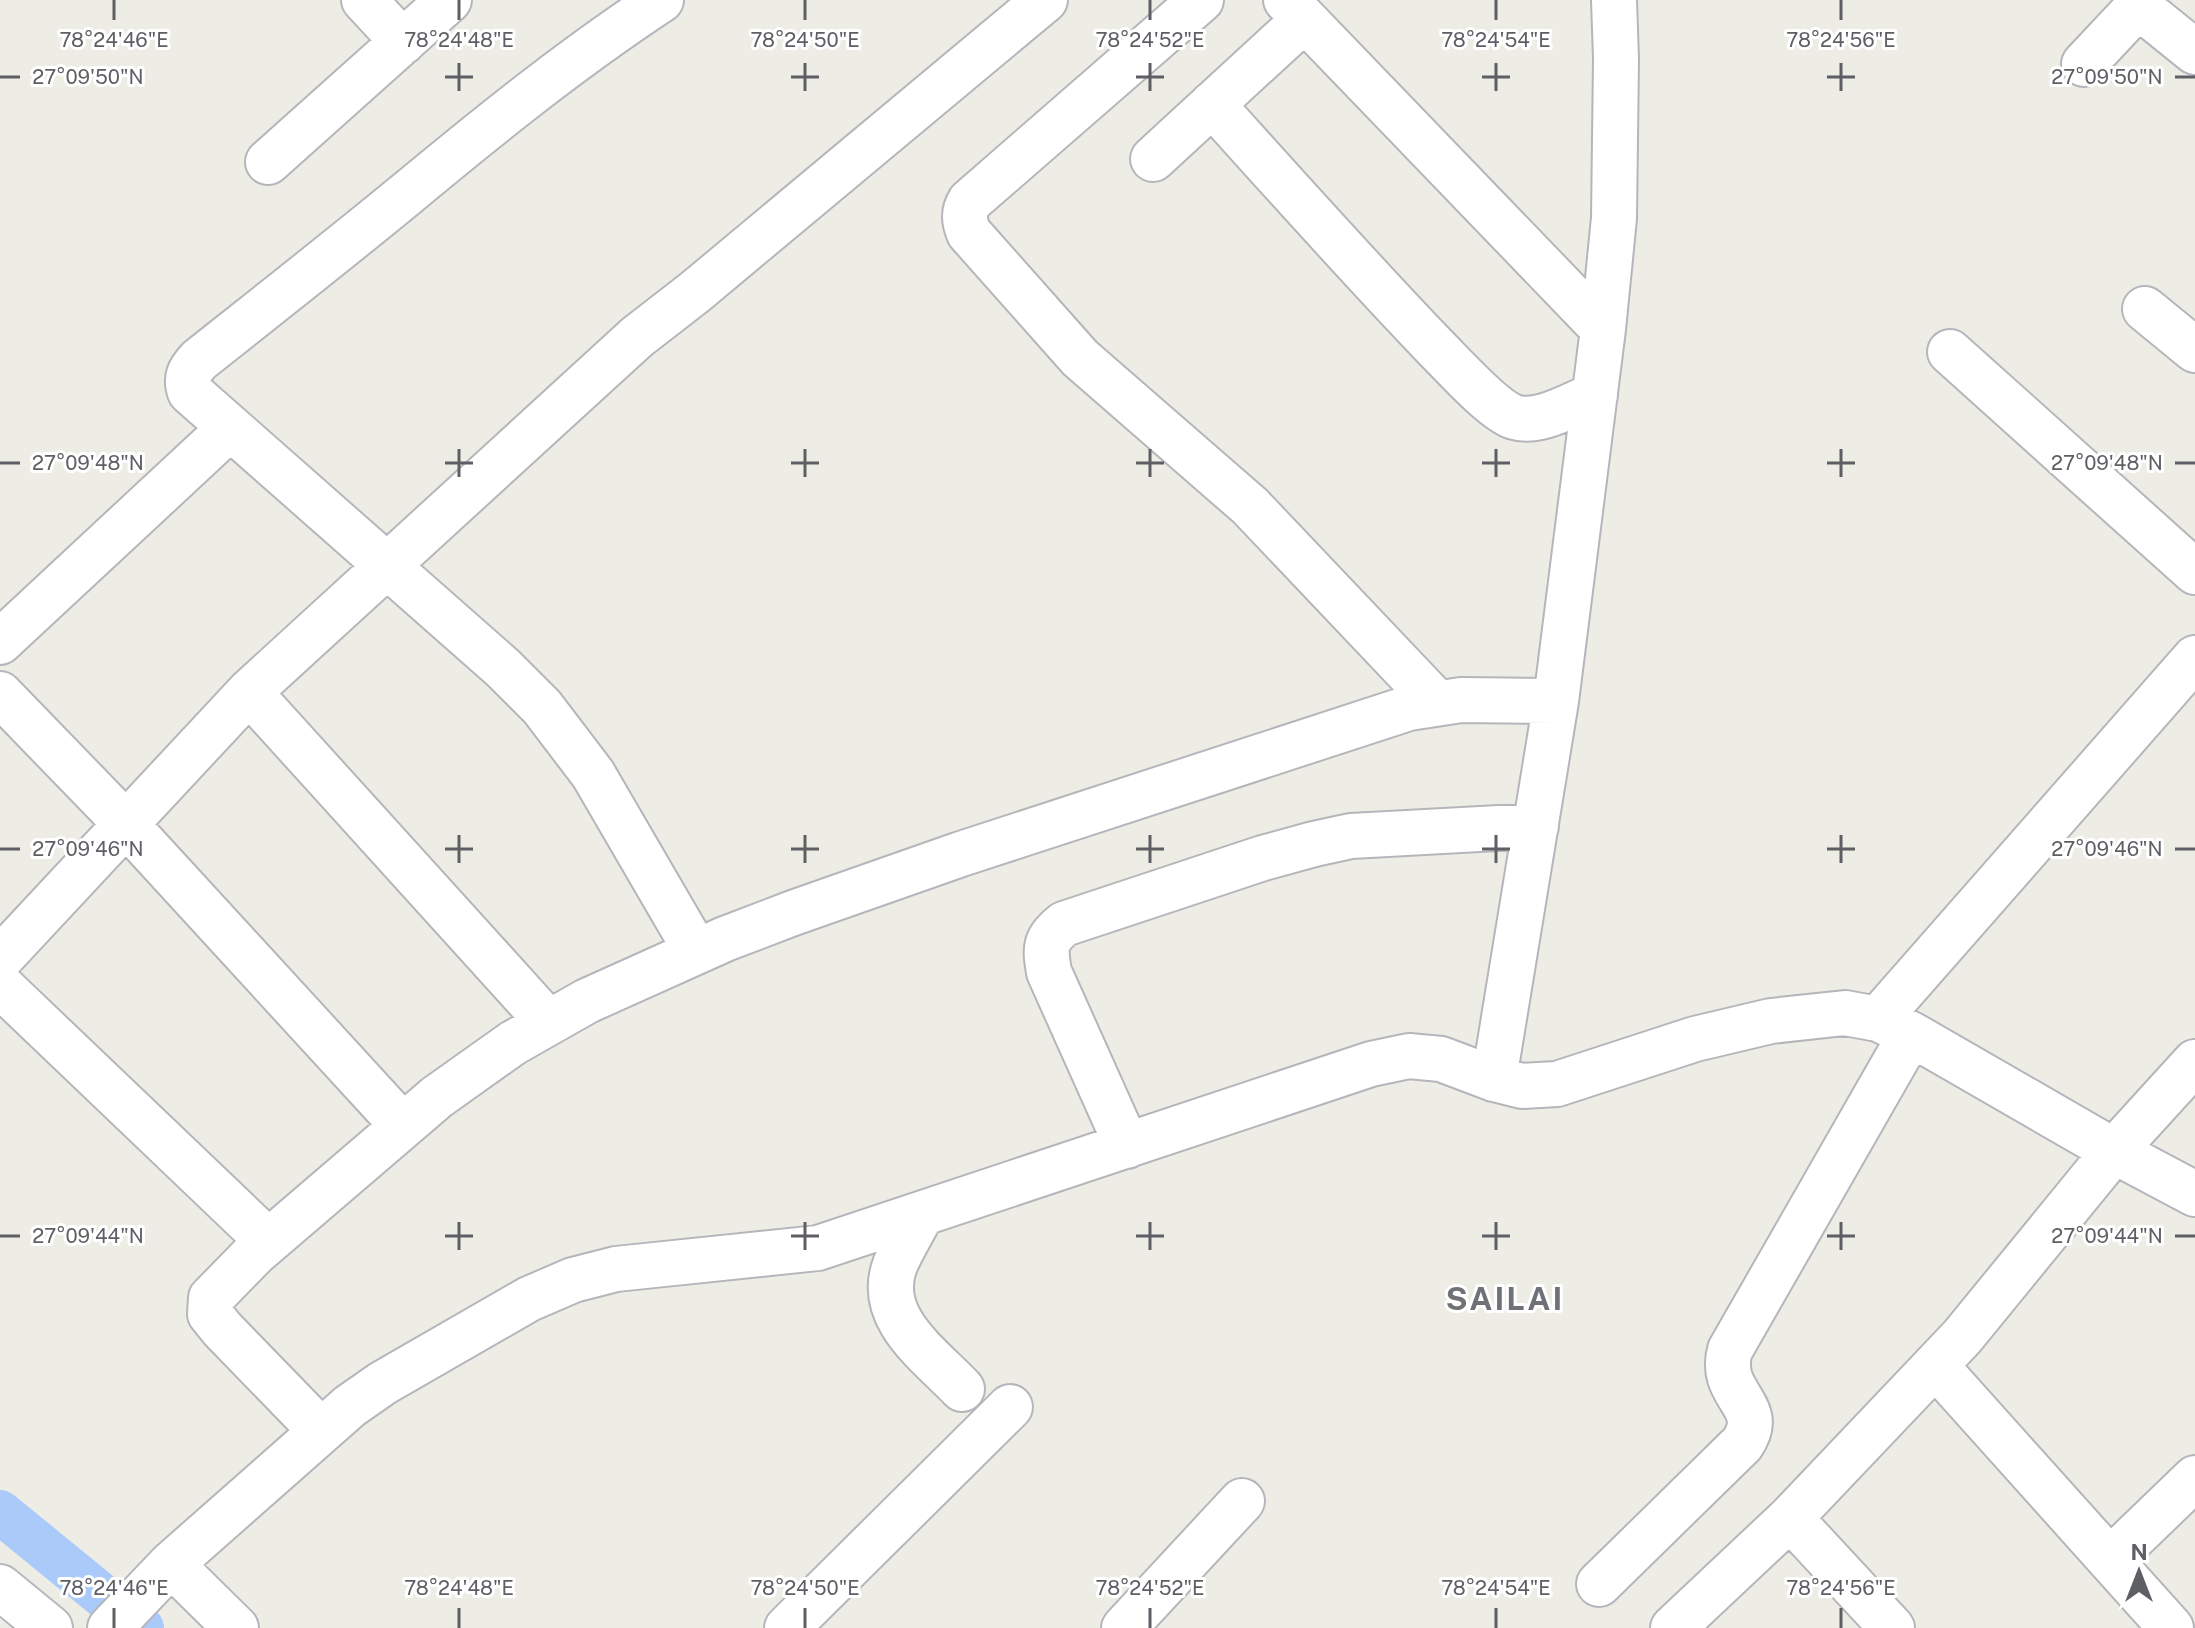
<svg xmlns="http://www.w3.org/2000/svg" width="2195" height="1628" font-family="'Public Sans',sans-serif">
<style>
.lines{fill:none;stroke-linecap:round;stroke-linejoin:round}
.canal{stroke:#aacbf9;stroke-width:44}
.street-casing{stroke:#b5b6bb;stroke-width:48}
.secondary-casing{stroke:#b6b8be;stroke-width:48}
.street{stroke:#fff;stroke-width:44}
.secondary{stroke:#fff;stroke-width:44}
.ticks{fill:none;stroke:#5d5f64;stroke-width:3}
.labels{text-anchor:middle;dominant-baseline:central;stroke-width:6;stroke-linejoin:round;paint-order:stroke}
.district-label{font-size:32px;font-weight:bold;letter-spacing:2px;fill:#6e7176;stroke:#fff}
.ticks-label{font-size:20px;text-anchor:middle;fill:#5d5f64;stroke:#fff;stroke-width:6;stroke-linejoin:round;paint-order:stroke}
</style>
<rect width="100%" height="100%" fill="#eeede5"/>
<g class="lines">
<!-- canal -->
<path class="canal" d="M0 1512 142 1628"/>
<defs>
<path id="street" d="M364 0 403 42
M661 0C570 60 487 127 404 196 336 252 267 306 199 360 189 371 185 378 190 392L503 668 542 707 593 774 696 951
M1201 0 970 201C963 212 964 221 969 233L1080 358 1250 506 1437 703
M1286 0 1603 329
M2138 6 2195 52
M2084 64 2144 0
M1212 104C1286 186 1359 268 1436 348 1453 365 1493 410 1514 417 1539 425 1572 404 1595 395
M1153 159 1304 20
M268 162 449 0
M2145 309 2195 350
M1950 352 2195 572
M0 642 230 428
M249 692 548 1022
M0 694 125 823 403 1126
M0 959 249 692 637 337 695 292 1045 0
M0 985 268 1241
M1878 1019 2195 658
M1494 1079 1556 701 1603 329 1614 218 1616 59 1614 0
M1127 1146 1049 972C1045 948 1044 940 1064 924L1263 858 1314 844 1351 836 1536 826
M921 1215C913 1231 902 1248 895 1265 875 1318 930 1355 962 1389
M1935 1365 2171 1628
M320 1430 222 1329 210 1314 211 1298 255 1253 437 1097 513 1043 587 1001 725 939 793 913 961 854 1409 708 1461 700 1556 701
M1790 1518 1892 1628
M2110 1560 2195 1478
M171 1564 236 1628
M1599 1584 1742 1444C1769 1405 1717 1396 1730 1350L1911 1034
M110 1628 171 1564 350 1406 383 1383 529 1299 573 1280 616 1269 818 1248 1371 1064 1409 1056 1441 1059 1494 1079 1522 1086 1557 1084 1695 1039 1771 1021 1845 1013 1878 1019 1911 1034 2114 1151 2195 1194
M787 1628 1010 1407
M1124 1628 1242 1501
M1673 1628 1790 1518 1962 1337 2114 1151 2195 1062"/>
<path id="secondary" d="M0 1587 50 1628"/>
</defs>
<!-- street casing -->
<use href="#street" class="street-casing"/>
<!-- secondary casing -->
<use href="#secondary" class="secondary-casing"/>
<!-- street -->
<use href="#street" class="street"/>
<!-- secondary -->
<use href="#secondary" class="secondary"/>
</g>
<!-- ticks -->
<path class="ticks" d="M114 0V20M459 0V20M805 0V20M1150 0V20M1496 0V20M1841 0V20M459 63V91M805 63V91M1150 63V91M1496 63V91M1841 63V91M0 77H20M445 77H473M791 77H819M1136 77H1164M1482 77H1510M1827 77H1855M2175 77H2195M459 449V477M805 449V477M1150 449V477M1496 449V477M1841 449V477M0 463H20M445 463H473M791 463H819M1136 463H1164M1482 463H1510M1827 463H1855M2175 463H2195M459 835V863M805 835V863M1150 835V863M1496 835V863M1841 835V863M0 849H20M445 849H473M791 849H819M1136 849H1164M1482 849H1510M1827 849H1855M2175 849H2195M459 1222V1250M805 1222V1250M1150 1222V1250M1496 1222V1250M1841 1222V1250M0 1236H20M445 1236H473M791 1236H819M1136 1236H1164M1482 1236H1510M1827 1236H1855M2175 1236H2195M114 1608V1628M459 1608V1628M805 1608V1628M1150 1608V1628M1496 1608V1628M1841 1608V1628"/>
<g class="labels">
<!-- district labels -->
<g class="district-label">
<text x="1505" y="1298">SAILAI</text>
</g>
</g>
<g class="ticks-label">
<text x="114" y="47">78°24'46"E</text>
<text x="459" y="47">78°24'48"E</text>
<text x="805" y="47">78°24'50"E</text>
<text x="1150" y="47">78°24'52"E</text>
<text x="1496" y="47">78°24'54"E</text>
<text x="1841" y="47">78°24'56"E</text>
<text x="88" y="84">27°09'50"N</text>
<text x="2107" y="84">27°09'50"N</text>
<text x="88" y="470">27°09'48"N</text>
<text x="2107" y="470">27°09'48"N</text>
<text x="88" y="856">27°09'46"N</text>
<text x="2107" y="856">27°09'46"N</text>
<text x="88" y="1243">27°09'44"N</text>
<text x="2107" y="1243">27°09'44"N</text>
<text x="114" y="1595">78°24'46"E</text>
<text x="459" y="1595">78°24'48"E</text>
<text x="805" y="1595">78°24'50"E</text>
<text x="1150" y="1595">78°24'52"E</text>
<text x="1496" y="1595">78°24'54"E</text>
<text x="1841" y="1595">78°24'56"E</text>
</g>
<!-- north arrow -->
<g transform="translate(2139 1572)" stroke="#ffffff" stroke-width="6" paint-order="stroke">
<path d="M0-6L14 30L0 20L-14 30Z" fill="#5d5f64"/>
<text y="-12" font-size="22" font-weight="bold" text-anchor="middle" fill="#5d5f64">N</text>
</g>
</svg>
